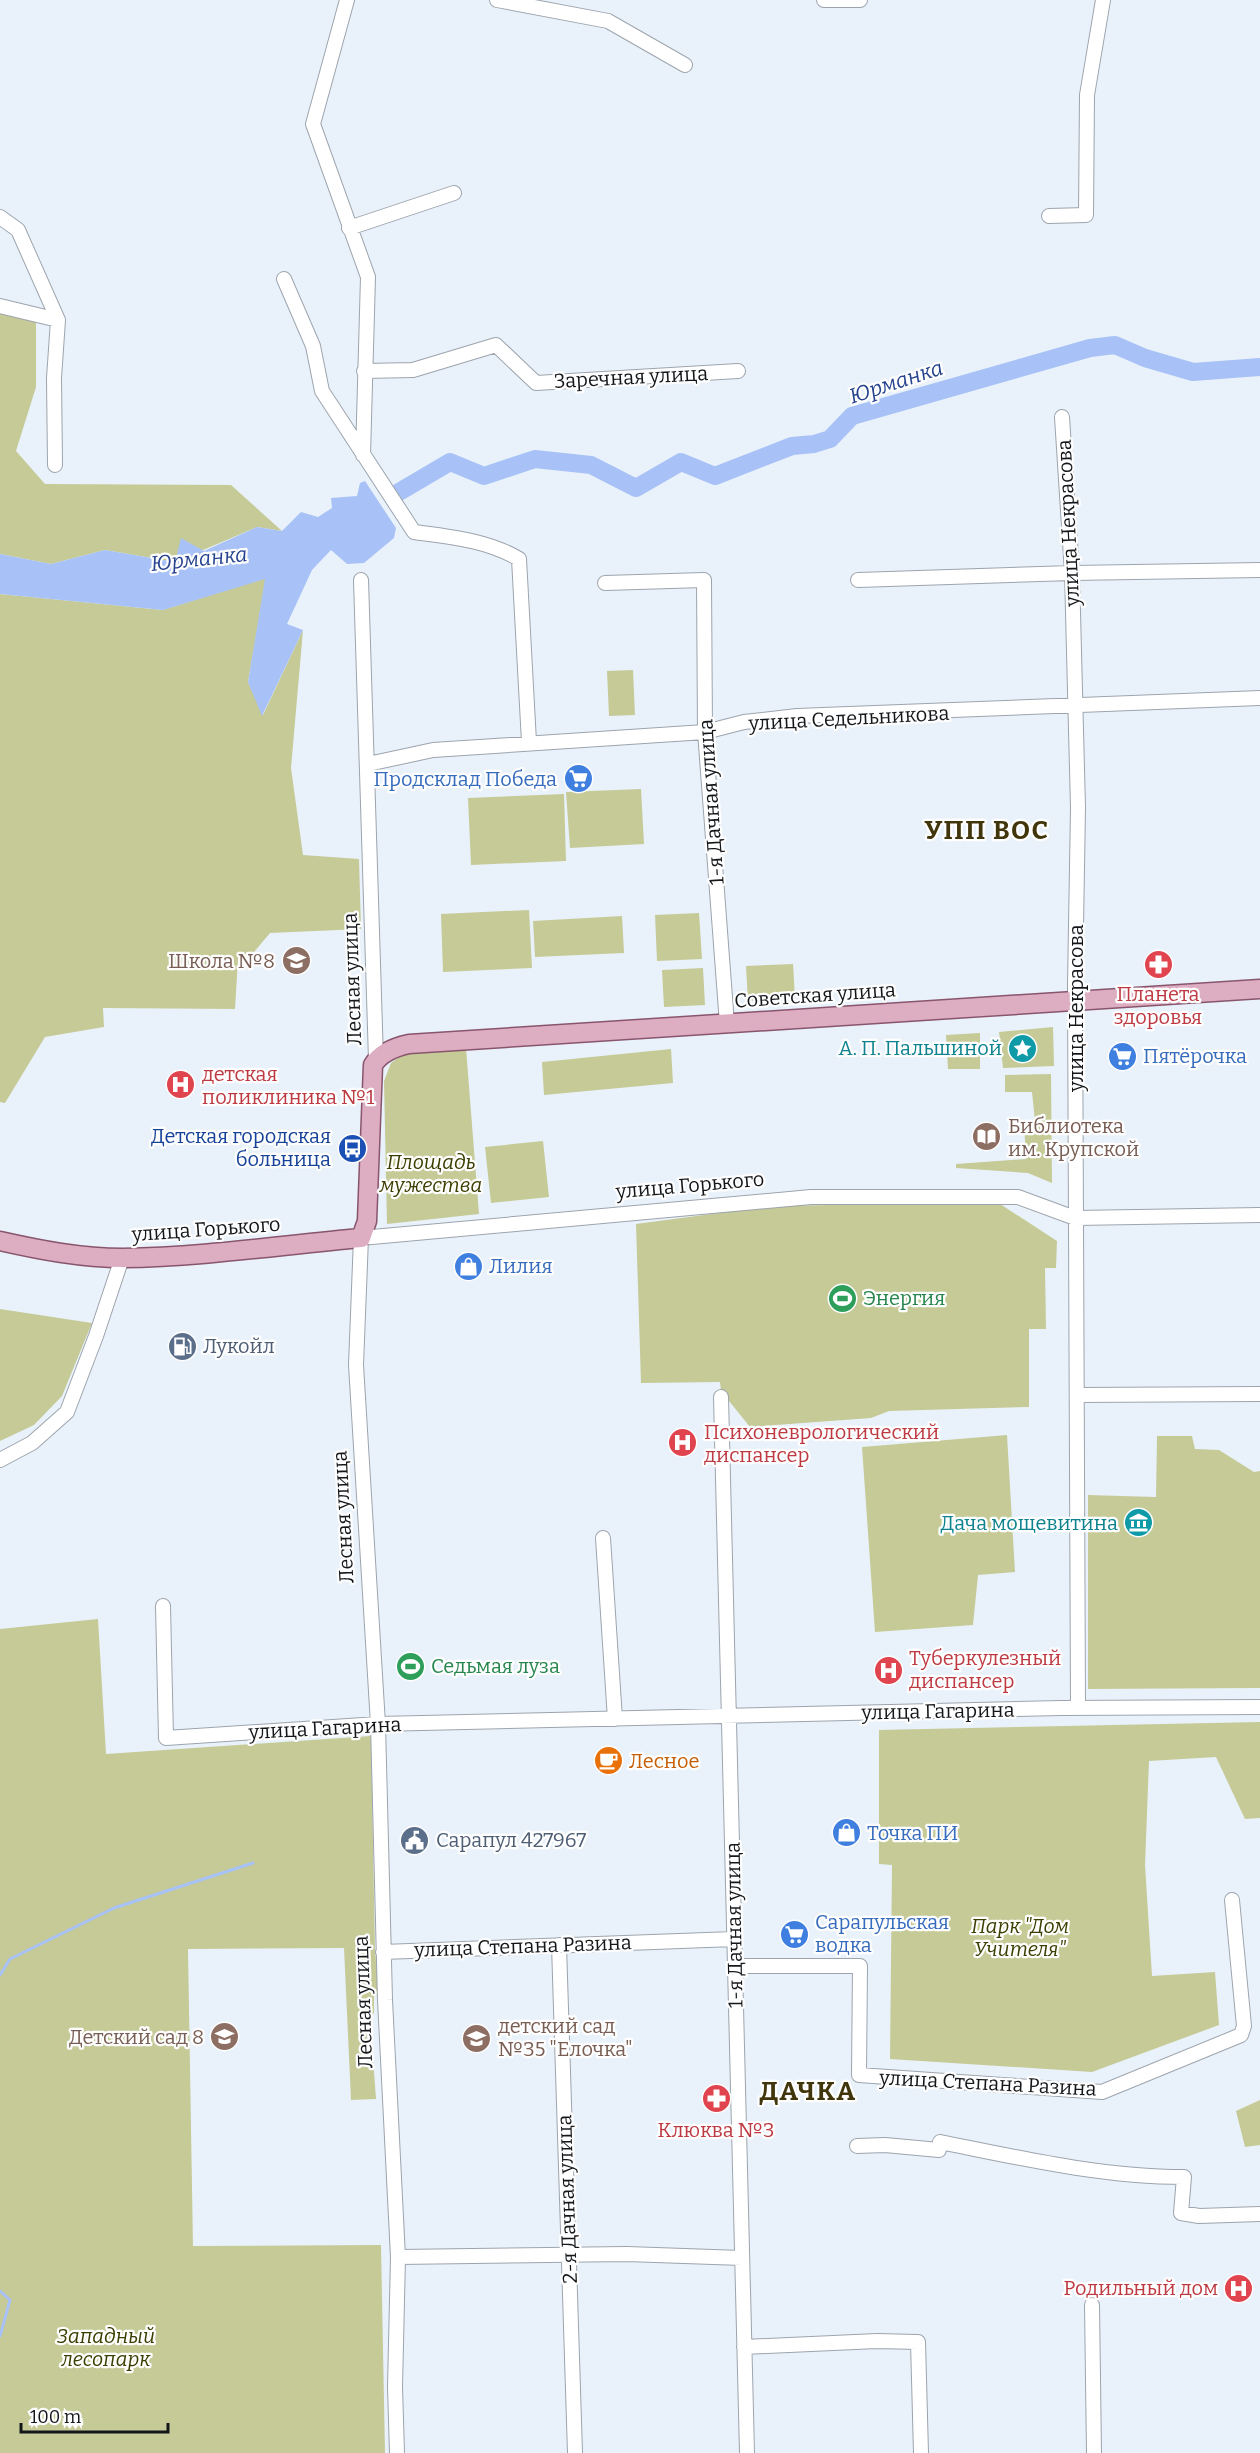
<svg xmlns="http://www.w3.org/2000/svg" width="1260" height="2453" font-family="Bitter,serif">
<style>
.green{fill:#c5ca97}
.water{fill:#a8c2f7}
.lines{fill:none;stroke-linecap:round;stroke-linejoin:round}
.stream{stroke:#a8c2f7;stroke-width:3}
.river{stroke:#a8c2f7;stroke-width:18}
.minor-casing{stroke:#9da4ad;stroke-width:16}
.major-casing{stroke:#88556d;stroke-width:21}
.minor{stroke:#fff;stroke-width:14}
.major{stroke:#ddadc2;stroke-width:18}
.labels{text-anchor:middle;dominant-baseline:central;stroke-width:4.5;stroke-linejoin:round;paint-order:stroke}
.street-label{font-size:20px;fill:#14171a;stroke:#fefefe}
.shop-label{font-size:20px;fill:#366cbe;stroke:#fefefe;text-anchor:start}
.education-label{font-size:20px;fill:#785e54;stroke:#fefefe;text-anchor:end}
.health-label{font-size:20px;fill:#be3a42;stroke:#fefefe;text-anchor:start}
.culture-label{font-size:20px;fill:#0d838f;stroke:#fefefe;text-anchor:end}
.transit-label{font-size:20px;fill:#164399;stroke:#fefefe;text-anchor:end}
.park-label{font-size:20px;font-style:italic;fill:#3c3e00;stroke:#fefefe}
.leisure-label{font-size:20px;fill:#27864d;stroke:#fefefe;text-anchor:start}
.service-label{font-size:20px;fill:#4e5e75;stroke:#fefefe;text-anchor:start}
.food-label{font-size:20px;fill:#c56008;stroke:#fefefe;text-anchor:start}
.water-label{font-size:21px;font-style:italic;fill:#25438f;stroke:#fefefe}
.district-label{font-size:26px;font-weight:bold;letter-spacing:1.5px;fill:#41350b;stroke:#fefefe}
</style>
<rect width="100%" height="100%" fill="#e9f2fa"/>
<!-- green -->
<path class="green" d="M0 309 36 317V387L16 451 45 484 231 485 282 531 257 527 175 562 105 550 51 564 0 554Z
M266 578 248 682 263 715 303 630 291 768 303 855 359 859 361 929 270 933 249 958 238 959 235 1009 103 1008 104 1027 45 1037 5 1103 0 1102V594L163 610Z
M633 670 635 715 609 716 607 671Z
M641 789 644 844 570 848 566 792Z
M564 794 566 861 471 865 468 798Z
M529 910 532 968 443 972 441 914Z
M699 913 702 959 657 961 655 915Z
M622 916 624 953 535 957 533 921Z
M793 964 795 998 748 1001 746 966Z
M703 968 705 1005 664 1007 662 970Z
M1053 1027 1054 1066 1003 1068 999 1032Z
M980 1033V1069H948L946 1035Z
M466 1048 479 1214 387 1224 384 1081 391 1063 408 1051Z
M671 1049 673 1083 544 1095 542 1062Z
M1051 1074 1052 1183 1028 1173 956 1168V1164L1026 1159 1024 1123 1035 1121 1032 1092H1005V1075Z
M543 1141 549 1197 491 1203 485 1147Z
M997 1202 1057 1241 1056 1268H1045L1046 1329H1029V1407L889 1411 871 1418 750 1427 721 1391 720 1382 641 1383 636 1224 772 1206Z
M0 1309 92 1323 62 1396 34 1425 0 1441Z
M1007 1435 1015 1572 978 1575 973 1625 875 1632 862 1447Z
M1157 1436H1192L1195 1449 1219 1450 1254 1472 1260 1471V1688L1088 1689V1495L1156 1497Z
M98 1619 106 1754 371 1736 375 1950 379 1994 374 1996V2013L366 2021 367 2042 372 2045 376 2099 351 2100 344 1948 188 1949 193 2246 381 2245 385 2453H0V1629Z
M1260 1722V1818L1245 1819 1216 1757 1149 1761 1145 1865 1152 1976 1215 1972 1219 2025 1092 2072 890 2059 892 1865 879 1864V1730Z
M1260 2100V2145L1245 2147 1236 2111Z"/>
<!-- water -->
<path class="water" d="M365 481 396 528 394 538 364 563 347 564 331 550 312 570 287 624 303 630 262 716 248 682 265 579 163 610 0 594V554L51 564 105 550 175 562 181 538 204 551 257 527 282 531 301 512 318 517 332 508 331 498 357 496 360 483Z"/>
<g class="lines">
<!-- stream -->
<path class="stream" d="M0 1975 10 1959 114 1908 253 1863
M0 2291 10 2300 0 2336"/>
<!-- river -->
<path class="river" d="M399 492 450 462 484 476 535 459 591 465 636 488 681 462 715 476 792 446 814 444 830 439 852 416 1090 348 1115 345 1145 358 1193 372 1260 367"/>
<defs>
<path id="minor" d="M347 0 313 124 368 277 363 455
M497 0 608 21 685 65
M824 0H860
M1049 216 1086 215 1087 95 1103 0
M0 217 18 230 58 320 54 378 55 465
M349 228 454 193
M284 279 313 346 322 391 414 532C451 537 487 540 519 559L529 742
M0 306 58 320
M364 371 413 370 496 345 536 383 738 371
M1062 417 1072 573 1078 808 1075 985 1078 1708
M361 580 376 1060
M858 580 1072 573 1260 570
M605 583 704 580 705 732 727 1024
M368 764 433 750 705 732 744 722 797 716 1260 698
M1077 1395 1260 1394
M721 1397 747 2453
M0 1460 32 1443 67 1412 96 1336 122 1258
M603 1538 615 1719
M163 1606 166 1738 378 1724 1061 1708 1260 1707
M559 1945 575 2453
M383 1952 734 1939
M735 1966H860L859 2075 1102 2092 1241 2035 1244 2026 1232 1900
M857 2146 885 2145 939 2150 940 2142C1020 2158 1102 2177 1184 2177L1181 2213 1199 2216 1260 2214
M398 2257 627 2254 742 2258
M1092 2305 1094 2453
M744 2347 877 2341 918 2342 921 2453
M397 2453 395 2387 398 2257 385 2000 378 1724 356 1365 361 1238 811 1197H1018L1075 1218 1260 1215"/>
<path id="major" d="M0 1241C40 1250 81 1258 123 1258 202 1257 282 1245 361 1238L367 1221 373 1065C381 1052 395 1047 409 1044L1260 989"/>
</defs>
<!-- minor casing -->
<use href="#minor" class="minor-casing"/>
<!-- major casing -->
<use href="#major" class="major-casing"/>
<!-- minor -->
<use href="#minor" class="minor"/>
<!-- major -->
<use href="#major" class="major"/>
</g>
<!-- icons -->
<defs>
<symbol id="supermarket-disc" viewBox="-11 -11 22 22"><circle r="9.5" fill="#3f7fe0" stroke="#fefefe"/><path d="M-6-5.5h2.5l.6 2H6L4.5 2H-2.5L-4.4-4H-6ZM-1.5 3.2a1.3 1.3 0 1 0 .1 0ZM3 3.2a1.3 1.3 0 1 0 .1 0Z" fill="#fff"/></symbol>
<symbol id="school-disc" viewBox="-11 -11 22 22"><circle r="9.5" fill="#8d6e63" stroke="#fefefe"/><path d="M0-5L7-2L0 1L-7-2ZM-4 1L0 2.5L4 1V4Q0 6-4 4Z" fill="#fff"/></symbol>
<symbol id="pharmacy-disc" viewBox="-11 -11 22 22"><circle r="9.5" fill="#e0444e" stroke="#fefefe"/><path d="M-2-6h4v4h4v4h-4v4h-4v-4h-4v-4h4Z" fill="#fff"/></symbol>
<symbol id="sight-disc" viewBox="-11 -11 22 22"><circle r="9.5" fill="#0f9aa8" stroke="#fefefe"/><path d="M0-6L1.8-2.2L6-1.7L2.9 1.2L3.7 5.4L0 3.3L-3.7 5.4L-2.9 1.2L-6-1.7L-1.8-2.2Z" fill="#fff"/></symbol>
<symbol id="hospital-disc" viewBox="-11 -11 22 22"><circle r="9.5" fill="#e0444e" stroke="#fefefe"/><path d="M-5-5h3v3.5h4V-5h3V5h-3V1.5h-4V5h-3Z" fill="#fff"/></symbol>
<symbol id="library-disc" viewBox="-11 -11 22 22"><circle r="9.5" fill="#8d6e63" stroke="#fefefe"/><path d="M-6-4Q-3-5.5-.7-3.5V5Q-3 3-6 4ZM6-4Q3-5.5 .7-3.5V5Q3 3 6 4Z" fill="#fff"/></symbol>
<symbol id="bus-disc" viewBox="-11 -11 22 22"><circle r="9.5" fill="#1a4fb4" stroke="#fefefe"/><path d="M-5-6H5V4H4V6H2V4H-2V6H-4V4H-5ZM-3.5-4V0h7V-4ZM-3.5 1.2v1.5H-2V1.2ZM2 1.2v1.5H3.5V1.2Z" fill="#fff"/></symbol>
<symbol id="shop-disc" viewBox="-11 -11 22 22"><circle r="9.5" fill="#3f7fe0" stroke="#fefefe"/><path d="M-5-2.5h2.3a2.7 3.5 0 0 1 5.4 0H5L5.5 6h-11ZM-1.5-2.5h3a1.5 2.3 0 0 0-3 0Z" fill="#fff"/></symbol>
<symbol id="stadium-disc" viewBox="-11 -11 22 22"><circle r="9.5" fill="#2e9e5b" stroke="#fefefe"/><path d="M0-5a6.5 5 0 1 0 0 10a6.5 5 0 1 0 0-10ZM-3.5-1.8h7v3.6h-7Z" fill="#fff"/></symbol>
<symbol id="fuel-disc" viewBox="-11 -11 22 22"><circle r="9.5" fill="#5c6f8a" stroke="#fefefe"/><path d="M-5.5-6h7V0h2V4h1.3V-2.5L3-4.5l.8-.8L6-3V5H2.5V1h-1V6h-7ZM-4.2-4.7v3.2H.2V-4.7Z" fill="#fff"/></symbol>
<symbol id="museum-disc" viewBox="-11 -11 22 22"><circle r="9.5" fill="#0f9aa8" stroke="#fefefe"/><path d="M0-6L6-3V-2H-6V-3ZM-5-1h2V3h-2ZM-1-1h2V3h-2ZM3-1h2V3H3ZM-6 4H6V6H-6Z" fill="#fff"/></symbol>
<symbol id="cafe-disc" viewBox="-11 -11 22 22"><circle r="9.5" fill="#e8710a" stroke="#fefefe"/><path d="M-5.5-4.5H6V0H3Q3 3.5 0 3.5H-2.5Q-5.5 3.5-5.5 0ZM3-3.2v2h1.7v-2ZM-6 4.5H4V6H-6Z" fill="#fff"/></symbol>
<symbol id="civic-disc" viewBox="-11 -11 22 22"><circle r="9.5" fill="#5c6f8a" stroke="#fefefe"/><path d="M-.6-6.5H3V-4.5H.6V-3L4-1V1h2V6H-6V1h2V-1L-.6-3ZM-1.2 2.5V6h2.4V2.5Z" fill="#fff"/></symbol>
</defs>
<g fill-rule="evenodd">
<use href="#supermarket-disc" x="562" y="762" width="33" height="33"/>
<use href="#school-disc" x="280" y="944" width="33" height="33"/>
<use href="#pharmacy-disc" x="1142" y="948" width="33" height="33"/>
<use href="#sight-disc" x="1006" y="1032" width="33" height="33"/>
<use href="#supermarket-disc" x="1106" y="1040" width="33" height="33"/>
<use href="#hospital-disc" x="164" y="1068" width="33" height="33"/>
<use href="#library-disc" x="970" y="1120" width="33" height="33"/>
<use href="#bus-disc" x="336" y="1132" width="33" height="33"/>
<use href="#shop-disc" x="452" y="1250" width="33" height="33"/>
<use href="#stadium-disc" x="826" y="1282" width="33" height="33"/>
<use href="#fuel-disc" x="166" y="1330" width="33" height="33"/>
<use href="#hospital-disc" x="666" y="1426" width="33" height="33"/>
<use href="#museum-disc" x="1122" y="1506" width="33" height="33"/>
<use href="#stadium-disc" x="394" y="1650" width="33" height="33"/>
<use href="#hospital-disc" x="872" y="1654" width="33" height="33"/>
<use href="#cafe-disc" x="592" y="1744" width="33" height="33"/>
<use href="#shop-disc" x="830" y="1816" width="33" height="33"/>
<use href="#civic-disc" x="398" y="1824" width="33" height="33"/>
<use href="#supermarket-disc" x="778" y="1918" width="33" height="33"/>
<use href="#school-disc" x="208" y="2020" width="33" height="33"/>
<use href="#school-disc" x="460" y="2022" width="33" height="33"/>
<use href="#pharmacy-disc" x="700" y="2082" width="33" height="33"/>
<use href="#hospital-disc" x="1222" y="2272" width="33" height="33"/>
</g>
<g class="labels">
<!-- street labels -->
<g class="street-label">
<text transform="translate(631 377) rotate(-3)">Заречная улица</text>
<text transform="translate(1068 523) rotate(-93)">улица Некрасова</text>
<text transform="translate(849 718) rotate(-3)">улица Седельникова</text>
<text transform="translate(711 802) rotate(-94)">1-я Дачная улица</text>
<text transform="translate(352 979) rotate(-92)">Лесная улица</text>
<text transform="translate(815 995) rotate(-4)">Советская улица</text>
<text transform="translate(1076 1008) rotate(-90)">улица Некрасова</text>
<text transform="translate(690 1185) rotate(-5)">улица Горького</text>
<text transform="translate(206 1229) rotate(-4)">улица Горького</text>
<text transform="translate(343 1517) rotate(-93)">Лесная улица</text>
<text transform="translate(938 1711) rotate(-1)">улица Гагарина</text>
<text transform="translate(325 1728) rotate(-3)">улица Гагарина</text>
<text transform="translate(734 1925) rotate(-91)">1-я Дачная улица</text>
<text transform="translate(523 1946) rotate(-2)">улица Степана Разина</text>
<text transform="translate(363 2002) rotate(-92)">Лесная улица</text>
<text transform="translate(988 2083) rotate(3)">улица Степана Разина</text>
<text transform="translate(567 2199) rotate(-92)">2-я Дачная улица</text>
</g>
<!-- shop labels -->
<g class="shop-label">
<text x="557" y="779" text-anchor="end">Продсклад Победа</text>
<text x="1143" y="1056">Пятёрочка</text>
<text x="489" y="1266">Лилия</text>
<text x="867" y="1833">Точка ПИ</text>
<text x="815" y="1922">Сарапульская<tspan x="815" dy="23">водка</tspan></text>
</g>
<!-- education labels -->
<g class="education-label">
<text x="275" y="961">Школа №8</text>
<text x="1008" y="1126" text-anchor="start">Библиотека<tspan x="1008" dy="23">им. Крупской</tspan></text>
<text x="498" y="2026" text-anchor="start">детский сад<tspan x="498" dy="23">№35 "Елочка"</tspan></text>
<text x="204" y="2037">Детский сад 8</text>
</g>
<!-- health labels -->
<g class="health-label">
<text x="1158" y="994" text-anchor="middle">Планета<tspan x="1158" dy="23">здоровья</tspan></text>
<text x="202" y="1074">детская<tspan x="202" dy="23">поликлиника №1</tspan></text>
<text x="704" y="1432">Психоневрологический<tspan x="704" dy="23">диспансер</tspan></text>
<text x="909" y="1658">Туберкулезный<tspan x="909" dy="23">диспансер</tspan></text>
<text x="716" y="2130" text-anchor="middle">Клюква №3</text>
<text x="1218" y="2288" text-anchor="end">Родильный дом</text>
</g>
<!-- culture labels -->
<g class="culture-label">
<text x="1002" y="1048">А. П. Пальшиной</text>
<text x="1118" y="1523">Дача мощевитина</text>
</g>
<!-- transit labels -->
<g class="transit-label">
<text x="331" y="1136">Детская городская<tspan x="331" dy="23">больница</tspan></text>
</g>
<!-- park labels -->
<g class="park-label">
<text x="431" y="1162">Площадь<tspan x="431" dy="23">мужества</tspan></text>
<text x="1020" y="1926">Парк "Дом<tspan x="1020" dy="23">Учителя"</tspan></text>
<text x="106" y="2336">Западный<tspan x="106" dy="23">лесопарк</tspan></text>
</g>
<!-- leisure labels -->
<g class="leisure-label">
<text x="863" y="1298">Энергия</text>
<text x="431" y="1666">Седьмая луза</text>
</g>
<!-- service labels -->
<g class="service-label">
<text x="203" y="1346">Лукойл</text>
<text x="436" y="1840">Сарапул 427967</text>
</g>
<!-- food labels -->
<g class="food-label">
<text x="629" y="1761">Лесное</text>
</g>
<!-- water labels -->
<g class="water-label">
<text transform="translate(896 382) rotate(-18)">Юрманка</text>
<text transform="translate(199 559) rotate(-6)">Юрманка</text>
</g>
<!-- district labels -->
<g class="district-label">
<text x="987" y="830">УПП ВОС</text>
<text x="808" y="2091">ДАЧКА</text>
</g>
</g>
<!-- scale -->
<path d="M21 2423v9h147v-9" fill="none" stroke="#14171a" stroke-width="3"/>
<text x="30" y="2423" font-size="18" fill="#14171a" stroke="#fefefe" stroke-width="4.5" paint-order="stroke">100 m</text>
</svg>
